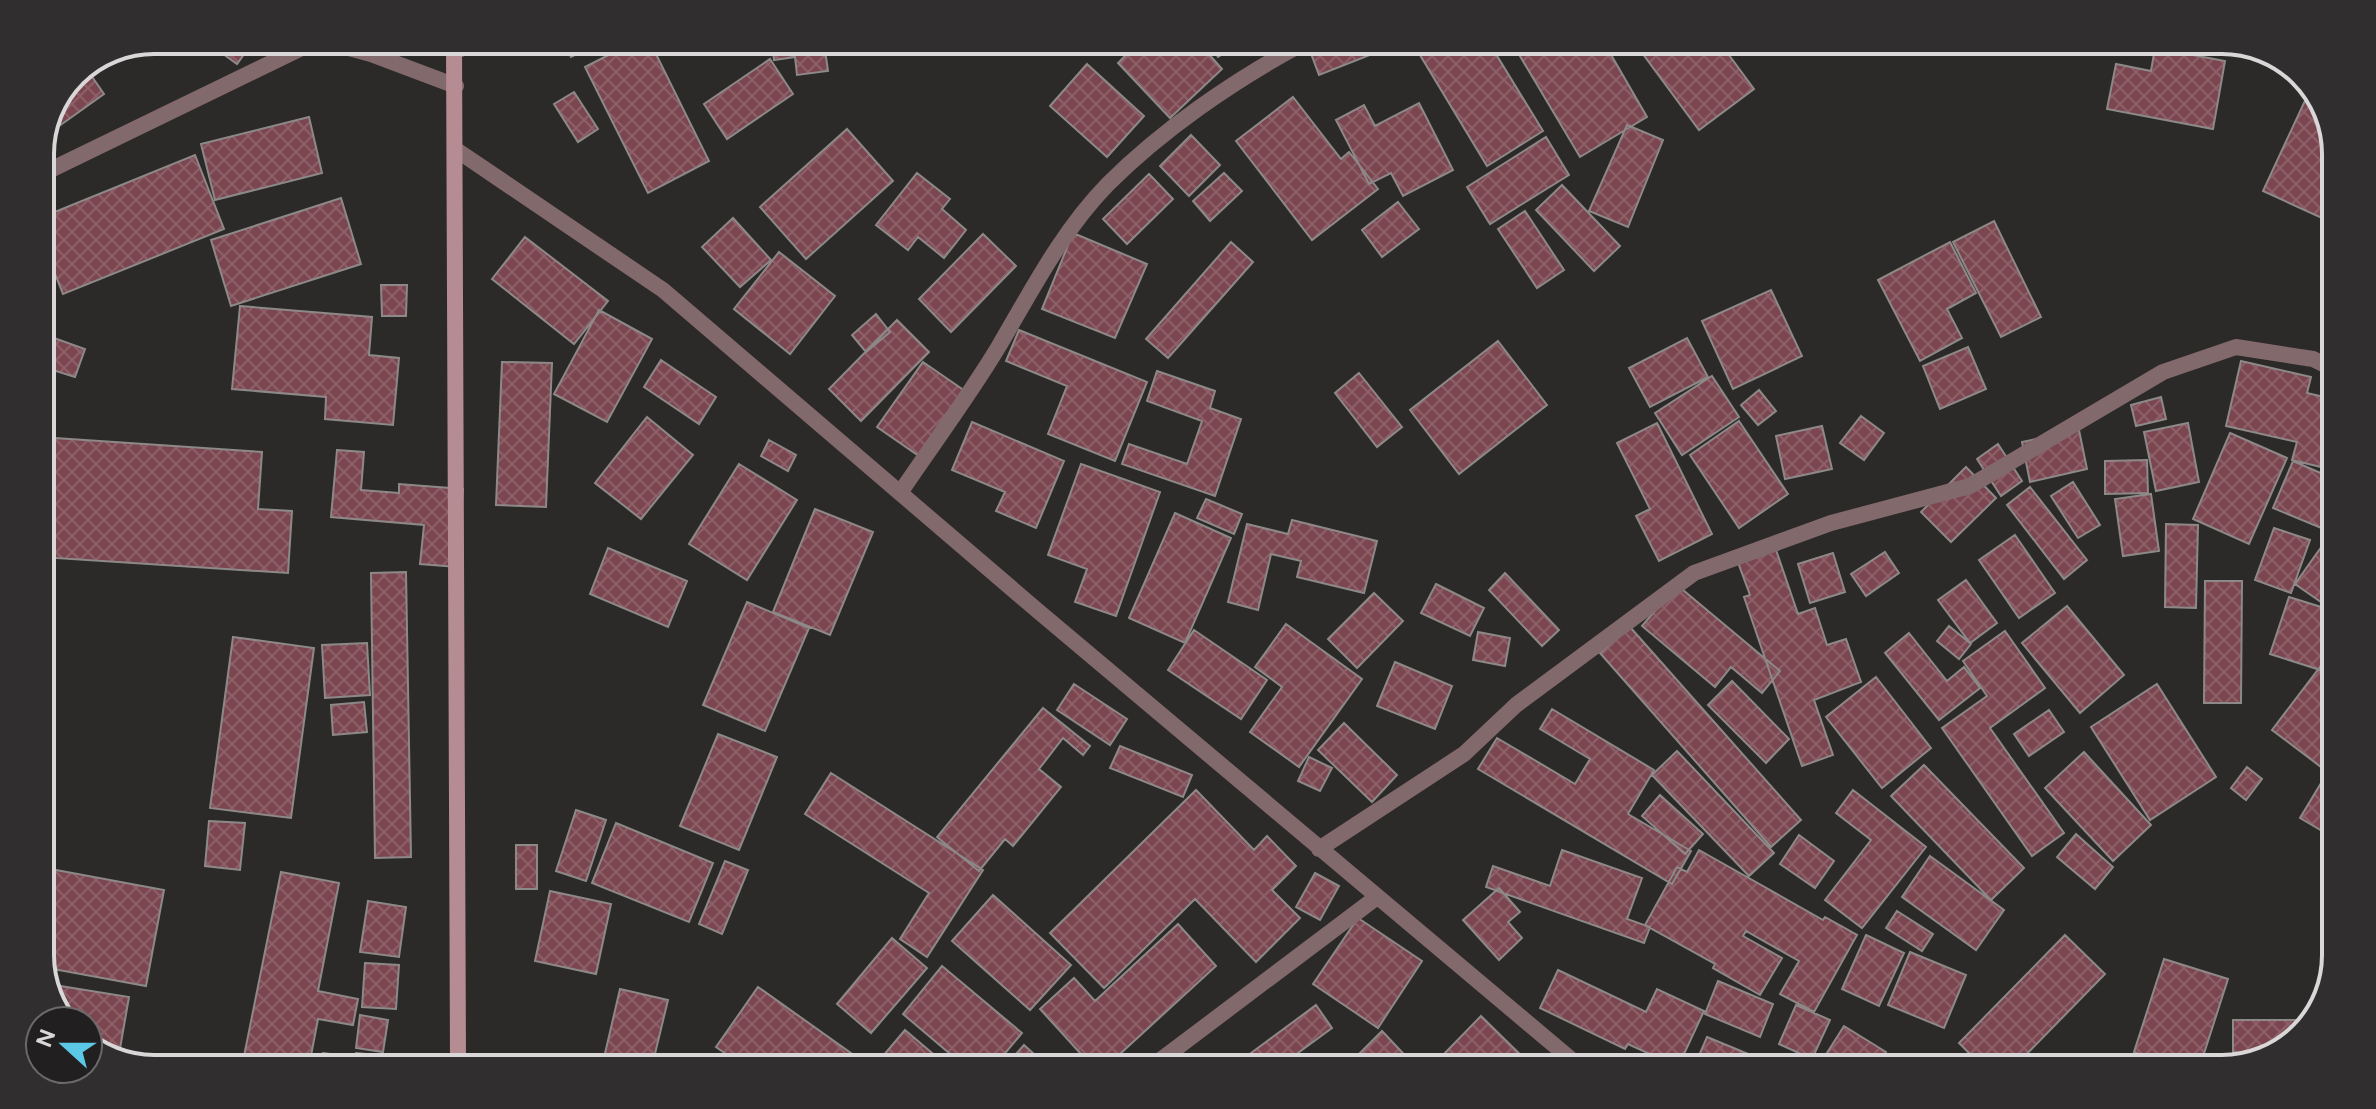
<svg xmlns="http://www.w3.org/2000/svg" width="2376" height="1109" font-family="Figtree,sans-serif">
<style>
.building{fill:url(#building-cross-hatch);stroke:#8d8989;stroke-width:2}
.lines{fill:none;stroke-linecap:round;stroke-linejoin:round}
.minor{stroke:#82696c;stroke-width:16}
.secondary{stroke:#b48c91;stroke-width:16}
.rim{fill:none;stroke:#d9d7d7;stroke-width:4}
</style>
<defs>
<pattern id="building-cross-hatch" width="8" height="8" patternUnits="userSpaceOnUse" patternTransform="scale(2)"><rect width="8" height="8" fill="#7b464f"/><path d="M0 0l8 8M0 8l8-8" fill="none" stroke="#8d6068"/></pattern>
</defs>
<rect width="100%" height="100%" fill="#2c2929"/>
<!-- building -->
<path class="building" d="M204 40H254L237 64Z
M563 42H601L571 57Z
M634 42H650L709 161 648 193 585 67Z
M772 43H824L828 71 797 75 795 57 774 60Z
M849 43H909V46Z
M1137 44H1200L1222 69 1170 118 1118 63Z
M1209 44 1237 45 1218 57Z
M1317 45H1395L1319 75 1309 48Z
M1426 45 1491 46 1543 131 1487 166 1417 50Z
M1514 46H1606L1647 117 1580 157Z
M1637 46 1723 47 1754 89 1699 130Z
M2155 48 2225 61 2213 129 2107 109 2116 64 2151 71Z
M770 59 793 94 727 139 704 104Z
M1087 64 1144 116 1107 157 1050 106Z
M86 68 104 94 55 129 51 124 74 73Z
M574 92 598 129 578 142 554 104Z
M2309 92 2318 96 2336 147 2335 224 2263 191Z
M1293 97 1341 159 1349 152 1378 189 1312 240 1236 141Z
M1419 103 1453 170 1403 196 1391 173 1369 184 1336 120 1364 105 1375 126Z
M309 117 322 173 215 200 201 144Z
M1627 125 1663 140 1628 227 1589 211Z
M847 129 893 181 806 259 760 207Z
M1191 135 1220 165 1189 196 1160 166Z
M1546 137 1569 175 1490 224 1467 187Z
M195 155 224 229 63 294 40 236V218Z
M917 173 950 199 942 209 966 230 944 258 918 237 908 250 876 225Z
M1224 173 1242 191 1210 221 1193 201Z
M1149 174 1173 199 1127 244 1103 219Z
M1562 185 1620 246 1594 271 1536 210Z
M341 198 361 264 231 306 211 240Z
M1398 202 1419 229 1382 257 1362 230Z
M1525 211 1564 270 1537 288 1498 229Z
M733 218 771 260 740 287 702 247Z
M1994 221 2041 317 2001 337 1953 242Z
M1073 233 1147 264 1115 338 1042 309Z
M983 234 1016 266 951 332 919 299Z
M525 237 608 301 574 344 492 279Z
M1231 242 1253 262 1168 358 1146 339Z
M1950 242 1976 293 1947 309 1962 338 1920 361 1878 280Z
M779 252 835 296 790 354 734 309Z
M381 285H407L406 316H382Z
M1771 290 1802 356 1733 389 1702 321Z
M240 306 372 317 369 355 399 358 393 425 325 419 326 397 232 389Z
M599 310 652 339 607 422 554 394Z
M876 314 890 332 866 352 852 335Z
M897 320 929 352 861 421 829 389Z
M1019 330 1147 382 1115 461 1048 434 1067 386 1006 361Z
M40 333 85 349 75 377 40 366Z
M1687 338 1708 377 1650 407 1629 368Z
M1498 341 1547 405 1459 474 1410 410Z
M1968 347 1986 389 1940 409 1923 366Z
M661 360 716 397 699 424 644 387Z
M2241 361 2311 377 2307 393 2333 399V470L2292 460 2297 442 2226 426Z
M502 362 552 363 546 507 496 505Z
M923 362 965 391 919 456 877 427Z
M1157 371 1215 391 1210 408 1241 419 1215 496 1122 464 1129 444 1187 464 1202 421 1147 401Z
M1359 373 1402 427 1377 447 1335 393Z
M1712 376 1739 417 1682 455 1655 413Z
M1759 390 1776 411 1758 425 1741 405Z
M2161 397 2166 419 2136 426 2131 405Z
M1861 416 1884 433 1864 460 1840 443Z
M647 417 693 455 641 519 595 483Z
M1739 421 1788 494 1739 528 1690 455Z
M972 422 1064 461 1036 528 996 511 1005 492 952 470Z
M1657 423 1712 534 1659 561 1636 516 1650 509 1617 443Z
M2188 423 2199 482 2156 491 2144 432Z
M1822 426 1832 469 1785 479 1776 436Z
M2079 430 2087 469 2030 482 2022 442Z
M2230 433 2287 458 2249 544 2193 519Z
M40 437 262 452 258 509 292 511 288 573 41 557 40 563Z
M769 440 796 455 788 471 761 456Z
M1998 444 2022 481 2001 496 1977 459Z
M337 450 364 452 361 490 399 493V484L463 489 457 567 420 564 424 525 331 517Z
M2147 460 2148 493 2105 494V461Z
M2293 461 2332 478V515L2326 530 2273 508Z
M739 464 797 500 747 580 689 544Z
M1081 464 1160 492 1116 616 1075 602 1087 569 1048 555Z
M1966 467 1996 498 1951 542 1921 512Z
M2073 482 2100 525 2078 538 2051 496Z
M2030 487 2087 560 2064 579 2007 505Z
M2151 494 2159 551 2123 556 2115 499Z
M1206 499 1242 514 1234 534 1197 518Z
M815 509 873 532 830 635 773 612Z
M1175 513 1231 538 1185 643 1129 618Z
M1292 520 1377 541 1364 593 1297 577 1301 561 1271 554 1258 610 1228 602 1247 524 1288 534Z
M2166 524 2198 525 2196 608 2165 607Z
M2274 528 2310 540 2291 593 2255 580Z
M2332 532 2331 603 2328 607 2295 584Z
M2015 535 2055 593 2019 618 1979 560Z
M1774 544 1798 614 1815 608 1827 645 1846 639 1861 682 1814 700 1833 755 1802 766 1744 597 1750 595 1736 557Z
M608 548 687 581 668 627 590 594Z
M1885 552 1899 573 1866 596 1851 574Z
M1833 553 1845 592 1810 603 1798 564Z
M406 572 411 857 375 858 371 573Z
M1505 573 1559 630 1542 646 1489 590Z
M1966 580 1997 623 1970 643 1938 600Z
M2205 581H2242L2241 703H2204Z
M1436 584 1484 608 1470 636 1421 613Z
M1677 585 1780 671 1762 693 1731 667 1715 687 1642 626Z
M1374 593 1403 621 1357 668 1328 639Z
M2289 597 2331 610V637L2320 670 2270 654Z
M747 602 809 628 765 731 703 705Z
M2067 606 2124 675 2080 713 2022 643Z
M1286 624 1362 679 1299 767 1250 732 1282 687 1255 667Z
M1949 626 1971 644 1959 659 1937 641Z
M1630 627 1801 820 1771 847 1600 653Z
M1194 630 1267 680 1241 719 1168 670Z
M2005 631 2045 688 1990 728 2064 833 2032 856 1942 728 1987 696 1963 661Z
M1478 632 1510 638 1505 666 1473 660Z
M1909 633 1947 681 1964 667 1980 688 1939 720 1885 653Z
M233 637 314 648 291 818 210 808Z
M367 643 370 695 325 698 322 645Z
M1395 662 1452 686 1435 729 1377 706Z
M2320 667 2330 675V756L2321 767 2272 730Z
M1876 677 1931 748 1882 788 1826 717Z
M1732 681 1789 739 1766 763 1708 705Z
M1074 684 1127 719 1110 745 1057 710Z
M2157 684 2216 777 2150 820 2091 727Z
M364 702 367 732 333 735 331 705Z
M1043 708 1090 746 1083 755 1063 738 1039 769 1061 787 1013 846 1005 839 979 871 937 837Z
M1552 709 1654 770 1628 814 1691 851 1672 884 1478 769 1497 738 1575 784 1590 759 1540 729Z
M2049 710 2064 732 2029 756 2014 734Z
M1344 723 1397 775 1372 802 1318 750Z
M718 734 777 757 739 850 680 826Z
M1120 746 1192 775 1183 797 1110 768Z
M1677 751 1774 853 1749 876 1652 775Z
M2084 752 2151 825 2113 861 2045 788Z
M1309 757 1332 768 1320 791 1298 781Z
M1924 765 2024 868 1991 900 1891 796Z
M2247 767 2262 779 2246 800 2231 788Z
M831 773 983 870 927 957 900 939 929 893 805 814Z
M2326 775 2329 777V835L2300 818Z
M1196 790 1254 850 1267 836 1296 866 1272 890 1300 918 1256 962 1195 899 1104 988 1050 933Z
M1853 790 1926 847 1862 928 1825 900 1871 840 1836 813Z
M1660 795 1703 834 1685 854 1642 816Z
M576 810 606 820 586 881 556 871Z
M209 821 245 823 240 870 205 866Z
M616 823 713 863 689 922 592 883Z
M2076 834 2113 867 2095 889 2057 857Z
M1799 835 1834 861 1815 888 1780 864Z
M516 845H537V889H516Z
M1562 850 1642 878 1627 919 1650 927 1644 943 1486 887 1493 866 1550 886Z
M1699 850 1823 920 1825 917 1857 935 1814 1012 1780 994 1799 961 1746 931 1743 936 1782 958 1760 995 1713 968 1715 964 1645 925 1677 867 1687 872Z
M1930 856 2004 910 1976 950 1902 897Z
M725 861 748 870 722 934 699 924Z
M40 867 164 890 146 986 42 967Z
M281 872 339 883 318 991 358 999 353 1025 318 1019 310 1061H243Z
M1315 873 1339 886 1320 920 1296 907Z
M1499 888 1520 912 1508 922 1522 938 1499 960 1463 920Z
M550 891 611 904 596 974 535 961Z
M993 895 1071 965 1030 1010 952 941Z
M368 901 406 907 399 957 360 952Z
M1897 911 1933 934 1922 951 1886 928Z
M1358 918 1422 961 1378 1028 1313 984Z
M1178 924 1216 966 1109 1064H1090L1040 1009 1074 978 1095 1001Z
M1866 935 1904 953 1879 1006 1842 989Z
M2065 935 2105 974 2013 1068H1984L1959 1043Z
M892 938 927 968 871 1033 837 1004Z
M1910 952 1966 975 1944 1028 1888 1005Z
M2164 959 2228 979 2199 1069H2140L2144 1056 2134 1052Z
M365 963 399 965 396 1009 362 1007Z
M942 966 1022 1033 996 1064H962L903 1014Z
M1558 970 1646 1012 1657 989 1704 1011 1678 1067 1628 1044 1625 1049 1540 1008Z
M1718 981 1773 1004 1760 1037 1705 1014Z
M48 984 129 997 118 1060H110L88 1042V1021H62L59 1019Z
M758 987 865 1063H739L716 1047Z
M620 989 668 1000 653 1062H603Z
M1316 1005 1332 1028 1298 1053 1307 1065H1247L1243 1059Z
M1796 1005 1830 1020 1812 1059 1779 1044Z
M360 1015 388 1020 383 1052 356 1048Z
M1481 1016 1532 1066H1452L1442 1056Z
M2233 1020H2310L2286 1050 2258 1058 2233 1056Z
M1844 1026 1886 1052 1877 1068 1818 1067Z
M905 1030 945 1064 877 1063Z
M1382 1031 1415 1066 1364 1065 1356 1057Z
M1707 1037 1780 1067H1694Z
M1024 1045 1045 1064H1007Z
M323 1053 353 1057 352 1061H322Z
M356 1053 406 1058V1061H355Z"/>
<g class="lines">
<!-- minor -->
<path class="minor" d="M323 41 371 54 456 86
M454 52 480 41
M455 149 663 290 1038 611 1579 1066
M40 175 316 41
M900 493C933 444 969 396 999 346 1032 290 1062 231 1108 184 1162 130 1233 81 1300 45
M1319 849 1464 754 1516 705 1694 573 1831 523 1970 486 2163 372 2236 347 2313 359 2334 369
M1154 1065 1377 897"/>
<!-- secondary -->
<path class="secondary" d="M454 41 458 1062"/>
</g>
<!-- crop -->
<path d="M0 0H2376V1109H0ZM154 54H2222A100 100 0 0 1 2322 154V955A100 100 0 0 1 2222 1055H154A100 100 0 0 1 54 955V154A100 100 0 0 1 154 54Z" fill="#312e2f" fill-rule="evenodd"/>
<path class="rim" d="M154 54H2222A100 100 0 0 1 2322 154V955A100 100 0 0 1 2222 1055H154A100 100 0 0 1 54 955V154A100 100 0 0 1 154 54Z"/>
<!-- north arrow -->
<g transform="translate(64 1045) rotate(291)"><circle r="38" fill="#221f20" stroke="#6b6969" stroke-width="2"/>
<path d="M0-6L14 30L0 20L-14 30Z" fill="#5bc8e6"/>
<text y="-12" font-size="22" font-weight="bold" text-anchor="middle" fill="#d9d7d7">N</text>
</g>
</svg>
